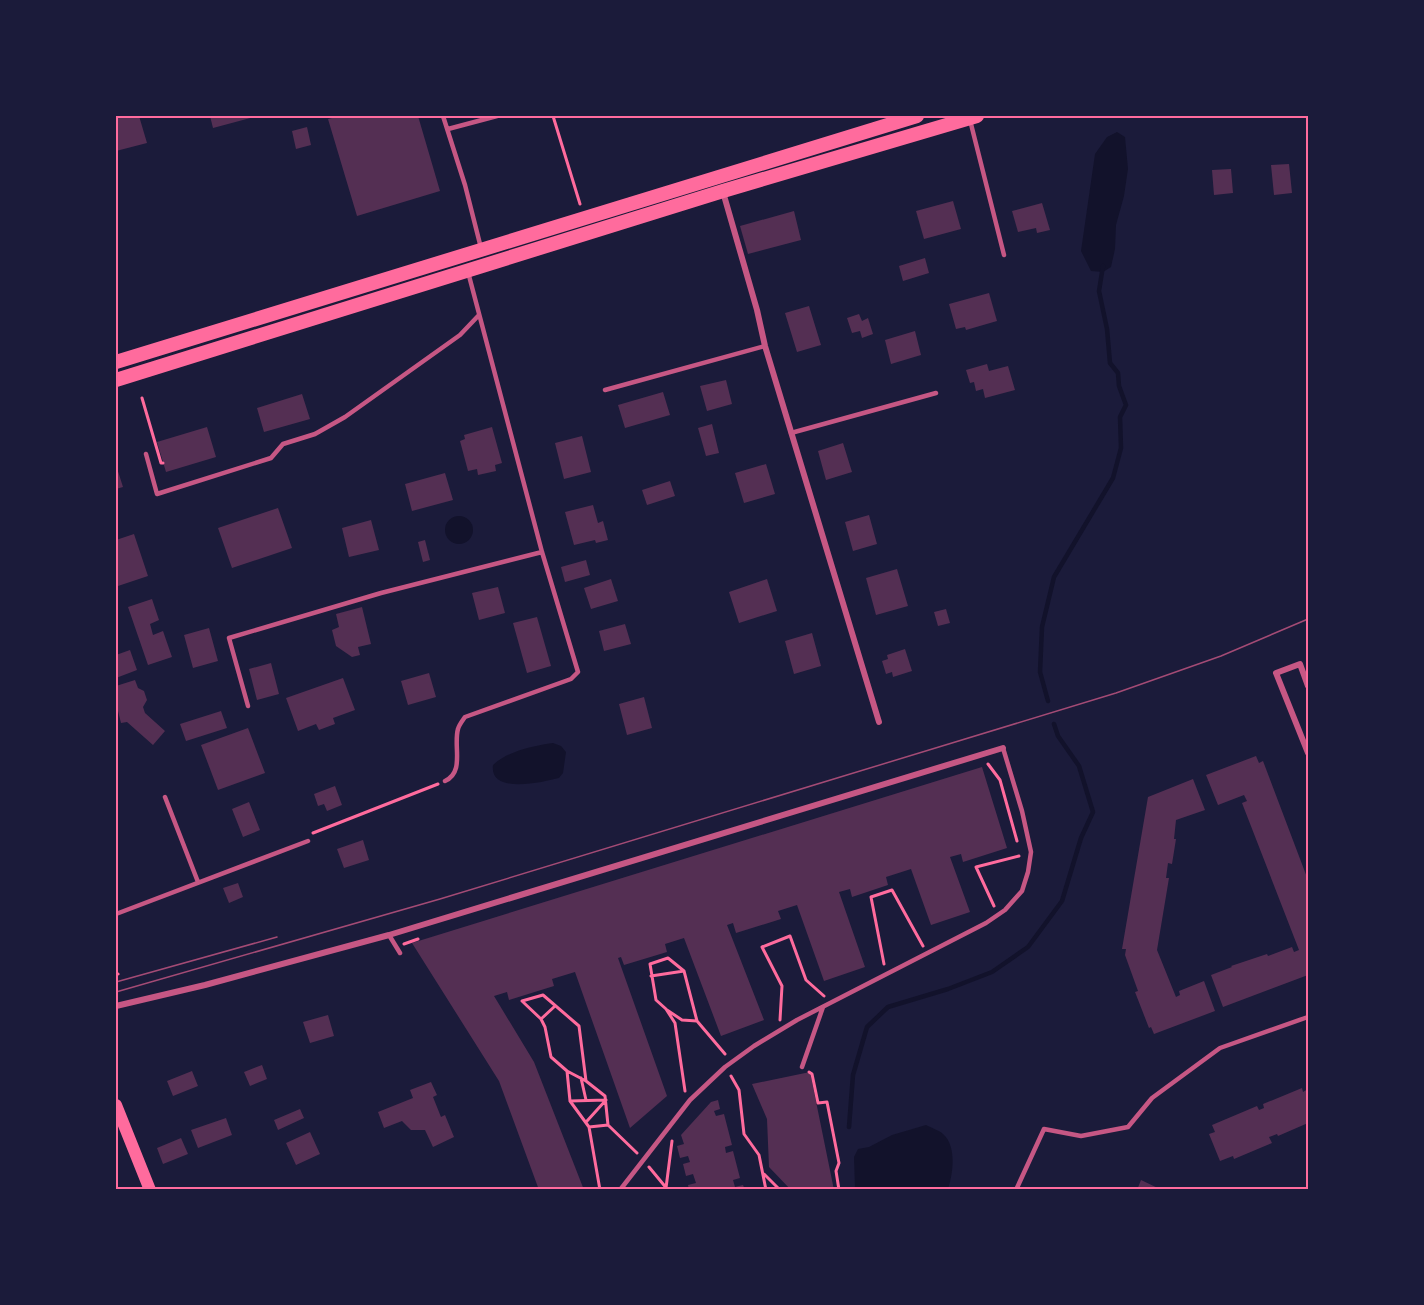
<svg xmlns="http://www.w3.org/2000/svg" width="1424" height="1305" font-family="'Roboto Condensed',sans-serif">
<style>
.water{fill:#12122b}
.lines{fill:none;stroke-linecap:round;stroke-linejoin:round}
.stream{stroke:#12122b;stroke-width:4.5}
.building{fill:#542f53}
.path{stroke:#ff6b9d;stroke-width:3}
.service{stroke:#c65784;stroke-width:4.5}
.minor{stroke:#c65784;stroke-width:6}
.secondary{stroke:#ff6b9d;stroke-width:12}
.primary{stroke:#ff6b9d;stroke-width:14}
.tram{stroke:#a44b75;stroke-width:1.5}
.neatline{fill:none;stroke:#ff6b9d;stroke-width:2}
</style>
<rect width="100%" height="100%" fill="#1b1b3a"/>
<!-- water -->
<path class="water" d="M1117 132 1125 137 1128 169 1124 196 1116 225 1115 249 1111 267 1103 272 1091 271 1081 251 1095 154 1107 137Z
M445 530a14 14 0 1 1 28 0a14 14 0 1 1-28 0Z
M553 743 561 746 566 752 563 773 559 778C543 782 489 795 493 765 508 751 533 746 553 743Z
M926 1125C931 1128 939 1130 943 1134 957 1146 953 1174 948 1189H855L854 1157 858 1149 869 1147 892 1135Z"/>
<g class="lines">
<!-- stream -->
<path class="stream" d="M1048 701 1040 672 1042 627 1054 577 1113 478 1121 448 1120 417 1126 405 1119 386 1118 373 1110 363 1107 329 1099 291 1103 266
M849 1127 853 1075 867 1027 888 1007 948 989 992 972 1028 947 1062 901 1081 838 1093 812 1079 766 1058 736 1054 724"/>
</g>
<!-- building -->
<path class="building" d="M116 116H139L147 143 116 151Z
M210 116H258L213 128Z
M340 116H418L440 191 357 216 328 119Z
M307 127 311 145 296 149 292 131Z
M1289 164 1292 193 1274 195 1271 165Z
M1231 169 1233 193 1214 195 1212 170Z
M953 201 961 229 924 239 916 211Z
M1042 203 1050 230 1037 233 1036 228 1018 232 1012 211Z
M794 211 801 240 748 254 740 226Z
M925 258 929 273 903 281 899 266Z
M989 293 997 321 966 330 965 327 956 329 949 304Z
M809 306 821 345 797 352 785 313Z
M859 314 862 321 868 318 873 334 862 338 860 331 852 333 847 318Z
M915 331 921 355 891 364 885 340Z
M987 364 989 371 1008 366 1015 390 985 398 983 389 976 391 974 382 970 383 966 370Z
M726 380 732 404 707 411 700 386Z
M663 392 670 415 625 428 618 405Z
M302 394 310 419 264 432 257 408Z
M712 424 719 453 706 456 698 428Z
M207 427 216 457 166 472 157 442Z
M492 427 502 463 495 465 496 471 478 475 477 469 468 471 460 441 465 439 464 435Z
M582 436 591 472 564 479 555 443Z
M843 443 852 472 826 480 818 451Z
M766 464 775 494 744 503 735 473Z
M116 465 123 487 116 489Z
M445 473 453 500 412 511 405 484Z
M670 481 675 496 647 505 642 490Z
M593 505 598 523 603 521 608 540 596 543 595 540 574 545 565 512Z
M278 508 292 548 232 568 218 528Z
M869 515 877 544 853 551 845 522Z
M371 520 379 550 349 557 342 528Z
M134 534 148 576 118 586 116 578V540Z
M425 540 430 560 423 562 418 542Z
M586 560 590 575 565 582 561 567Z
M897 569 908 606 876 615 866 578Z
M611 579 618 601 591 609 584 588Z
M767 579 777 611 739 623 729 592Z
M498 587 505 613 479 620 472 593Z
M152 599 159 620 150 624 153 635 163 631 172 657 148 665 128 607Z
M362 607 371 644 358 647 360 655 352 657 336 646 332 630 339 627 336 614Z
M946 609 950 623 938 626 934 612Z
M537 617 551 666 527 673 513 623Z
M625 624 631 644 604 651 599 631Z
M209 628 218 661 193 668 184 635Z
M812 633 821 666 794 674 785 641Z
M905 649 912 671 893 677 892 672 886 674 882 661 888 659 887 655Z
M130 650 137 670 116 678V655Z
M271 663 279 694 257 700 249 669Z
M429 673 436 697 408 705 401 681Z
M343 678 355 710 333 718 335 724 319 730 316 724 298 731 286 698Z
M135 680 138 688 144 691 147 700 143 707 145 713 165 731 153 745 127 722 121 723 118 711 116 712V686Z
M644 697 652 728 627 735 619 704Z
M221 711 227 728 186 741 180 724Z
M248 728 265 773 218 790 201 745Z
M1256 756 1259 763 1263 761 1308 880V975L1223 1007 1211 975 1232 967 1231 966 1267 954 1268 956 1292 947 1294 952 1299 950 1242 803 1247 801 1244 795 1218 805 1206 775Z
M982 767 1007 848 963 862 961 854 950 857 970 912 931 925 911 869 886 877 888 885 852 897 850 889 839 892 865 967 824 981 797 905 778 911 781 919 736 933 733 923 727 925 764 1020 721 1036 684 938 665 944 667 952 624 965 621 957 618 958 667 1096 630 1128 575 972 552 979 554 986 509 1000 507 992 494 996 534 1062 584 1190H539L499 1081 412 943Z
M1193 779 1205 810 1176 820 1174 839H1176L1172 864 1168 863 1166 878H1169L1157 950 1176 997 1180 995 1179 991 1204 981 1215 1011 1154 1034 1151 1027 1149 1028 1135 992 1138 991 1125 955 1126 949H1122L1148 797Z
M335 786 342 805 327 811 324 804 318 806 314 794Z
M249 802 260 830 243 837 232 809Z
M363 840 369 860 344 868 337 849Z
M238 883 243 897 229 903 223 888Z
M328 1015 334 1036 310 1043 303 1022Z
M262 1065 267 1079 250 1086 244 1072Z
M192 1071 198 1086 173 1096 167 1081Z
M810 1072 834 1190H791L769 1167 767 1119 752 1084Z
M431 1082 437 1095 433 1097 441 1117 445 1115 454 1137 433 1147 425 1130H411L402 1121 384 1128 378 1112 413 1098 410 1090Z
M1302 1088 1303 1092 1308 1089V1123L1278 1136 1277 1134 1269 1137 1272 1143 1234 1159 1233 1156 1220 1161 1209 1134 1215 1132 1212 1125 1257 1106 1259 1110 1264 1108 1263 1104Z
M718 1100 720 1109 714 1111 716 1116 724 1114 732 1145 725 1147 726 1153 733 1151 740 1178 733 1180 735 1187 743 1185 745 1190H689L688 1185 696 1183 693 1174 686 1176 683 1164 690 1162 688 1156 680 1158 677 1146 684 1144 681 1135 711 1102Z
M300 1109 304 1118 278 1130 274 1120Z
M226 1118 232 1135 198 1148 191 1130Z
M310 1132 320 1154 296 1165 286 1143Z
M181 1138 188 1154 163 1164 157 1148Z
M1141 1180 1162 1190H1137Z"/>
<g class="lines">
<!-- path -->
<path class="path" d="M553 116 580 204
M142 398 161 463H163
M988 764 1000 780 1017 841
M313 833 438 784
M994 906 976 867 1019 856
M404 944 418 939
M884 964 871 897 892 890 923 946
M116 975 118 974
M651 976 684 971
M667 1010 682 1020 697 1021
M541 1019 555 1006
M780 1020 782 986 762 947 790 936 806 980 824 996
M567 1071 586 1081
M809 1072 812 1074 818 1103 827 1102 839 1163 836 1171 839 1190
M731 1076 739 1090 744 1134 759 1155 766 1190
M581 1078 586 1100
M685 1091 675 1023 666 1009 656 1000 650 964 668 958 684 971 697 1021 725 1054
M570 1101 606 1100
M587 1121 606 1100
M589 1127 608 1125
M649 1167 668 1190
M764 1174 780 1190
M666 1188 672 1141
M600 1190 589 1127 570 1101 567 1071 551 1057 545 1027 541 1019 522 1001 543 995 579 1026 586 1081 605 1096 608 1125 637 1153"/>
<!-- service -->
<path class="service" d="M443 116 465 185 481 248
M970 120 1004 255
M448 129 497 116
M605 390 765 346
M791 433 936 393
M146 454 157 494 271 458 283 444 315 434 345 417 460 335 479 315
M248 706 229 638 381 593 542 552
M445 781C465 772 453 746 458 729 459 725 463 720 465 717L571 679 578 672 542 552 468 272
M165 797 198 882
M116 914 308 841
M389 935 400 953
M802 1067 823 1007
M620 1190 690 1100 725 1067 754 1046 797 1020 986 923 1005 910 1022 891 1028 872 1031 852 1022 811 1003 748
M1016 1190 1044 1129 1081 1136 1128 1127 1152 1098 1220 1048 1308 1017"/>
<!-- minor -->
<path class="minor" d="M723 192 757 310 765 346 879 722
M1308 686 1300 664 1276 673 1308 753
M116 1006 205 985 389 935 1003 748"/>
<!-- secondary -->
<path class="secondary" d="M116 1105 150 1190"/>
<!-- primary -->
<path class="primary" d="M116 362 917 116
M116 380 723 191 977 116"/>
<!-- tram -->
<path class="tram" d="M116 982 277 937
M116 992 440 899 1116 693 1221 656 1308 619"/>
</g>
<!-- border -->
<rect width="1424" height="1305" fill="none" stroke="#1b1b3a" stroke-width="234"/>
<rect x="117" y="117" width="1190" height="1071" class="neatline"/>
</svg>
